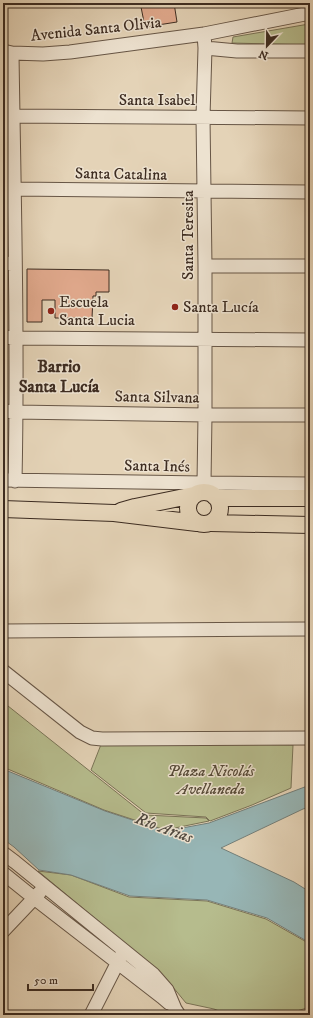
<svg xmlns="http://www.w3.org/2000/svg" width="313" height="1018" font-family="'IM FELL DW Pica',serif">
<style>
.green{fill:#b6bc8d;stroke:#7a7457}
.water{fill:#97b6b6;stroke:#737f7a}
.building{fill:#e2aa8e;stroke:#3d2c21}
.lines{fill:none;stroke-linecap:round;stroke-linejoin:round}
.minor-casing{stroke:#675646;stroke-width:15}
.major-casing{stroke:#3d2c21;stroke-width:18}
.minor{stroke:#ede2d0;stroke-width:13}
.major{stroke:#e4d3b7;stroke-width:16}
.poi-dot{fill:#8f2418;stroke:#ede2d0;stroke-width:1.5}
.labels{text-anchor:middle;dominant-baseline:central;stroke-width:3;stroke-linejoin:round;paint-order:stroke}
.street-label{font-size:16px;fill:#3d2c21;stroke:#ede2d0}
.poi-label{font-size:16px;fill:#3d2c21;stroke:#ede2d0;text-anchor:start}
.park-label{font-size:16px;font-style:italic;fill:#554937;stroke:#ede2d0}
.neighbourhood-label{font-size:17px;font-weight:bold;fill:#3d2c21;stroke:#ede2d0}
.water-label{font-size:17px;font-style:italic;fill:#4f483f;stroke:#ede2d0}
</style>
<rect width="100%" height="100%" fill="#e4d3b7"/>
<filter id="stains"><feTurbulence type="fractalNoise" baseFrequency=".005" numOctaves="4"/><feColorMatrix values="0 0 0 0 .2 0 0 0 0 .09 0 0 0 0 .02 0 0 0 .5 -.17"/></filter>
<radialGradient id="worn" r=".72"><stop offset=".6" stop-color="#630" stop-opacity="0"/><stop offset="1" stop-color="#630" stop-opacity=".3"/></radialGradient>
<!-- green -->
<path class="green" d="M309 24 310 45 232 43 233 37Z
M3 702 145 815 206 818 209 821 165 830 104 810 3 767Z
M102 742 293 745 291 788 252 805 210 821 206 817 146 813 91 770Z
M38 871 71 875 129 897 207 901 266 919 310 944V1007L287 1014 286 1015H229L214 1009 186 1003 163 975Z"/>
<!-- water -->
<path class="water" d="M3 769 105 811 166 831 209 823 310 785V807L303 809 221 848 294 882 310 892V943L267 918 207 900 130 896 71 875 39 870 14 847 3 839Z"/>
<!-- building -->
<path class="building" d="M159 3H174L177 22 145 27 141 7Z
M27 269 109 270V292H96V296H93L92 318H55V300H42V322H27Z"/>
<g class="lines">
<defs>
<path id="minor" d="M205 48 237 51H310
M3 51 12 53 43 54 70 52 204 34 310 13
M12 53C14 195 18 338 15 481
M3 115 12 116 310 118
M3 188 14 189 310 192
M3 263 15 264
M205 266H310
M3 337 16 338 310 340
M3 411 16 412 205 415H310
M3 480 204 483 310 484
M200 493 204 483 205 415V266L203 117 205 48 204 34
M3 631 310 629
M3 671 80 732 92 738 102 739 310 738
M3 853 15 862 153 974 167 990 175 1009 179 1015
M3 873 34 898 162 997 169 1003
M3 931 40 892
M91 1015 121 956"/>
<path id="major" d="M188 508a16 16 0 1 1 32 0a16 16 0 1 1-32 0Z
M215 497 225 498H307L310 497
M3 509 114 513 197 523
M121 511 135 507 194 495
M211 523 310 525"/>
</defs>
<!-- minor casing -->
<use href="#minor" class="minor-casing"/>
<!-- major casing -->
<use href="#major" class="major-casing"/>
<!-- minor -->
<use href="#minor" class="minor"/>
<!-- major -->
<use href="#major" class="major"/>
</g>
<!-- markers -->
<g class="poi-dot">
<circle cx="175" cy="307" r="4"/>
<circle cx="51" cy="311" r="4"/>
</g>
<g class="labels">
<!-- street labels -->
<g class="street-label">
<text transform="translate(96 29) rotate(-6)">Avenida Santa Olivia</text>
<text x="157" y="100">Santa Isabel</text>
<text transform="translate(121 174) rotate(1)">Santa Catalina</text>
<text transform="translate(188 235) rotate(-90)">Santa Teresita</text>
<text transform="translate(157 397) rotate(1)">Santa Silvana</text>
<text transform="translate(157 466) rotate(1)">Santa Inés</text>
</g>
<!-- poi labels -->
<g class="poi-label">
<text x="59" y="302">Escuela<tspan x="59" dy="18">Santa Lucia</tspan></text>
<text x="183" y="307">Santa Lucía</text>
</g>
<!-- park labels -->
<g class="park-label">
<text x="211" y="771">Plaza Nicolás<tspan x="211" dy="18">Avellaneda</tspan></text>
</g>
<!-- neighbourhood labels -->
<g class="neighbourhood-label">
<text x="59" y="367">Barrio<tspan x="59" dy="20">Santa Lucía</tspan></text>
</g>
<!-- water labels -->
<g class="water-label">
<text transform="translate(164 828) rotate(20)">Río Arias</text>
</g>
</g>
<!-- margin -->
<rect width="313" height="1018" fill="none" stroke="#e4d3b7" stroke-width="16"/>
<rect x="4" y="4" width="305" height="1010" fill="none" stroke="#3d2c21" stroke-width="2"/>
<rect x="8" y="8" width="297" height="1002" fill="none" stroke="#3d2c21"/>
<!-- north arrow -->
<g transform="translate(267 46) rotate(202)" stroke="#ede2d0" stroke-width="3" paint-order="stroke">
<path d="M0-3L7 15L0 10L-7 15Z" fill="#3d2c21"/>
<text y="-6" font-size="11" font-weight="bold" text-anchor="middle" fill="#3d2c21">N</text>
</g>
<!-- scale -->
<path d="M28 984v6h65v-6" fill="none" stroke="#3d2c21" stroke-width="2"/>
<text x="34" y="984" font-size="12" fill="#3d2c21" stroke="#ede2d0" stroke-width="3" paint-order="stroke">50 m</text>
<rect width="100%" height="100%" filter="url(#stains)"/>
<rect width="100%" height="100%" fill="url(#worn)"/>
</svg>
